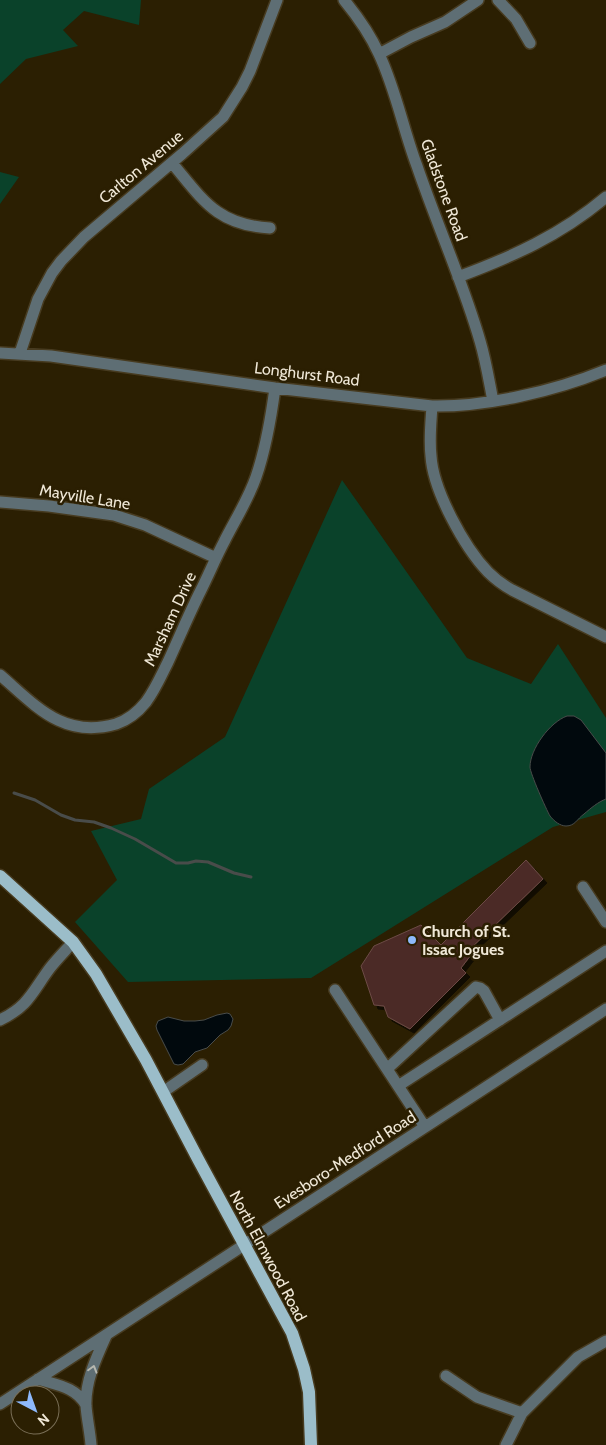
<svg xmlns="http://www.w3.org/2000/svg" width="606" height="1445" font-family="Cabin,sans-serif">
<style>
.green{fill:#0a422a}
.water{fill:#01090d;stroke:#494c4a}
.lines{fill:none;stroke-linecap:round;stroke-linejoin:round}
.stream{stroke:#494c4a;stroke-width:3}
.building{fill:#4b2c28;stroke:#6c4a45;filter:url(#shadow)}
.minor-casing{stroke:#473b20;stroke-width:14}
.major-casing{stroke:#473b20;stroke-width:15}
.minor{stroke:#5e6e74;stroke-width:11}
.major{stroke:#9bbdc9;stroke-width:12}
.oneway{stroke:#b6b7af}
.poi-dot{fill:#8eb9fc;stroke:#2b1f02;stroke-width:2}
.labels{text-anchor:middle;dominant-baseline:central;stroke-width:5;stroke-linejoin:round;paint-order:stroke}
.street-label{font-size:16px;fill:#f0e8d7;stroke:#2b1f02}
.poi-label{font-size:16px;font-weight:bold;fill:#f0e8d7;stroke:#2b1f02;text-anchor:start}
</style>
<defs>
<filter id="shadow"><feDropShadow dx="4" dy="4" stdDeviation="0" flood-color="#0009"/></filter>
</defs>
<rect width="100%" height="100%" fill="#2b1f02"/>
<!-- green -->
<path class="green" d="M0 0H141L139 25 84 11 63 30 78 46 26 59 0 84Z
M0 172 19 177 0 204Z
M342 480 467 658 531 684 558 644 606 718V812L553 827 311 978 128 982 75 922 117 880 91 831 141 819 149 789 225 737Z"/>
<!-- water -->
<path class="water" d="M567 716H574L581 720 606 753V799C598 802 591 808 584 814 577 819 575 826 566 826 560 826 554 821 550 816 546 809 530 773 530 767 530 749 550 722 567 716Z
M227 1013 230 1014 233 1019 231 1026 228 1030 220 1035 207 1048 195 1052 183 1064 178 1065 174 1064 157 1030 156 1026 158 1021 168 1017 184 1021H195L204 1020 217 1015Z"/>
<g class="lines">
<!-- stream -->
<path class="stream" d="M14 793 35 800 61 815 75 820 94 822 111 828 135 839 176 863H188L196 861 208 862 234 873 251 877"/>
</g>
<!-- building -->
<path class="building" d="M526 860 543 879 468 951 471 955 461 968 466 973 410 1029 388 1017 384 1006 374 1005 361 966 374 946 421 925 441 945Z"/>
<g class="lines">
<defs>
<path id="minor" d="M344 0C358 17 370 34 379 54 396 90 403 129 417 166 437 225 463 282 480 341 486 361 489 381 493 401
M498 0 516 19 530 43
M379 54 411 37 445 22 478 0
M172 163C203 200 217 225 270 228
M458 277C512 257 561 235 606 197
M0 353 51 356 275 388 432 406C486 407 555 391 606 370
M20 353 38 299 52 273 61 261 84 237 182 154 223 117 242 87 250 71 277 0
M432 406C431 422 429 439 431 456 433 490 464 547 488 572 495 579 503 585 512 590L606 637
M0 502 49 506 114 515 145 525 216 558
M0 675C36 706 63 739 116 724 128 720 138 712 146 702 155 690 161 676 168 662 179 638 189 614 201 590 209 574 216 557 224 542 235 520 248 500 256 477 266 448 271 418 275 388
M583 887 606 922
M335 990 425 1127
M0 1020C29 1006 32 992 50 968 57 959 66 950 73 942
M387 1069 476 987 480 988 484 991 500 1020
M398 1086 606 951
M163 1092 202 1065
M446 1376 477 1397 522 1413
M38 1379C57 1385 76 1387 86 1405
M0 1404 606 1009
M91 1445C90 1432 87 1419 86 1406 85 1382 96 1358 106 1336
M506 1445 522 1413 578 1357 606 1341"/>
<path id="major" d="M0 876 73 942 96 974 146 1060 198 1159 292 1333 304 1369 309 1392 311 1445"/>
</defs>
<!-- minor casing -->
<use href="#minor" class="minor-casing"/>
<!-- major casing -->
<use href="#major" class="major-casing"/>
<!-- minor -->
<use href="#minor" class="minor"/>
<!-- major -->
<use href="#major" class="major"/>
</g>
<!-- one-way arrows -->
<defs><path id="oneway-chevron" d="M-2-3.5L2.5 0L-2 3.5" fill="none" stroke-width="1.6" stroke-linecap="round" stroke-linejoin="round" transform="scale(1.25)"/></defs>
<use class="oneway" href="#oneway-chevron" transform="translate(93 1369) rotate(-74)"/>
<!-- markers -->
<circle class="poi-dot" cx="412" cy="940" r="5"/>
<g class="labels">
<!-- street labels -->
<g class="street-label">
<text transform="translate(141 167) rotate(-40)">Carlton Avenue</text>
<text transform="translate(444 190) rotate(70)">Gladstone Road</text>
<text transform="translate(307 374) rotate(7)">Longhurst Road</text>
<text transform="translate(85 497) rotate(9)">Mayville Lane</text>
<text transform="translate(170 619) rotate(-65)">Marsham Drive</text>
<text transform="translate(345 1160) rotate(-33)">Evesboro-Medford Road</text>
<text transform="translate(268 1256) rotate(62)">North Elmwood Road</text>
</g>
<!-- poi labels -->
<g class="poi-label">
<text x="422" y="931">Church of St.<tspan x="422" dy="18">Issac Jogues</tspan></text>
</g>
</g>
<!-- north arrow -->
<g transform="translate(35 1410) rotate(139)"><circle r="24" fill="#2b1f02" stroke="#7a6f57"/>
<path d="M0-4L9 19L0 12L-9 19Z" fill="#8eb9fc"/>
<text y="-8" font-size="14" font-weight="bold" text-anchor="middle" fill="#f0e8d7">N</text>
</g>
</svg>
